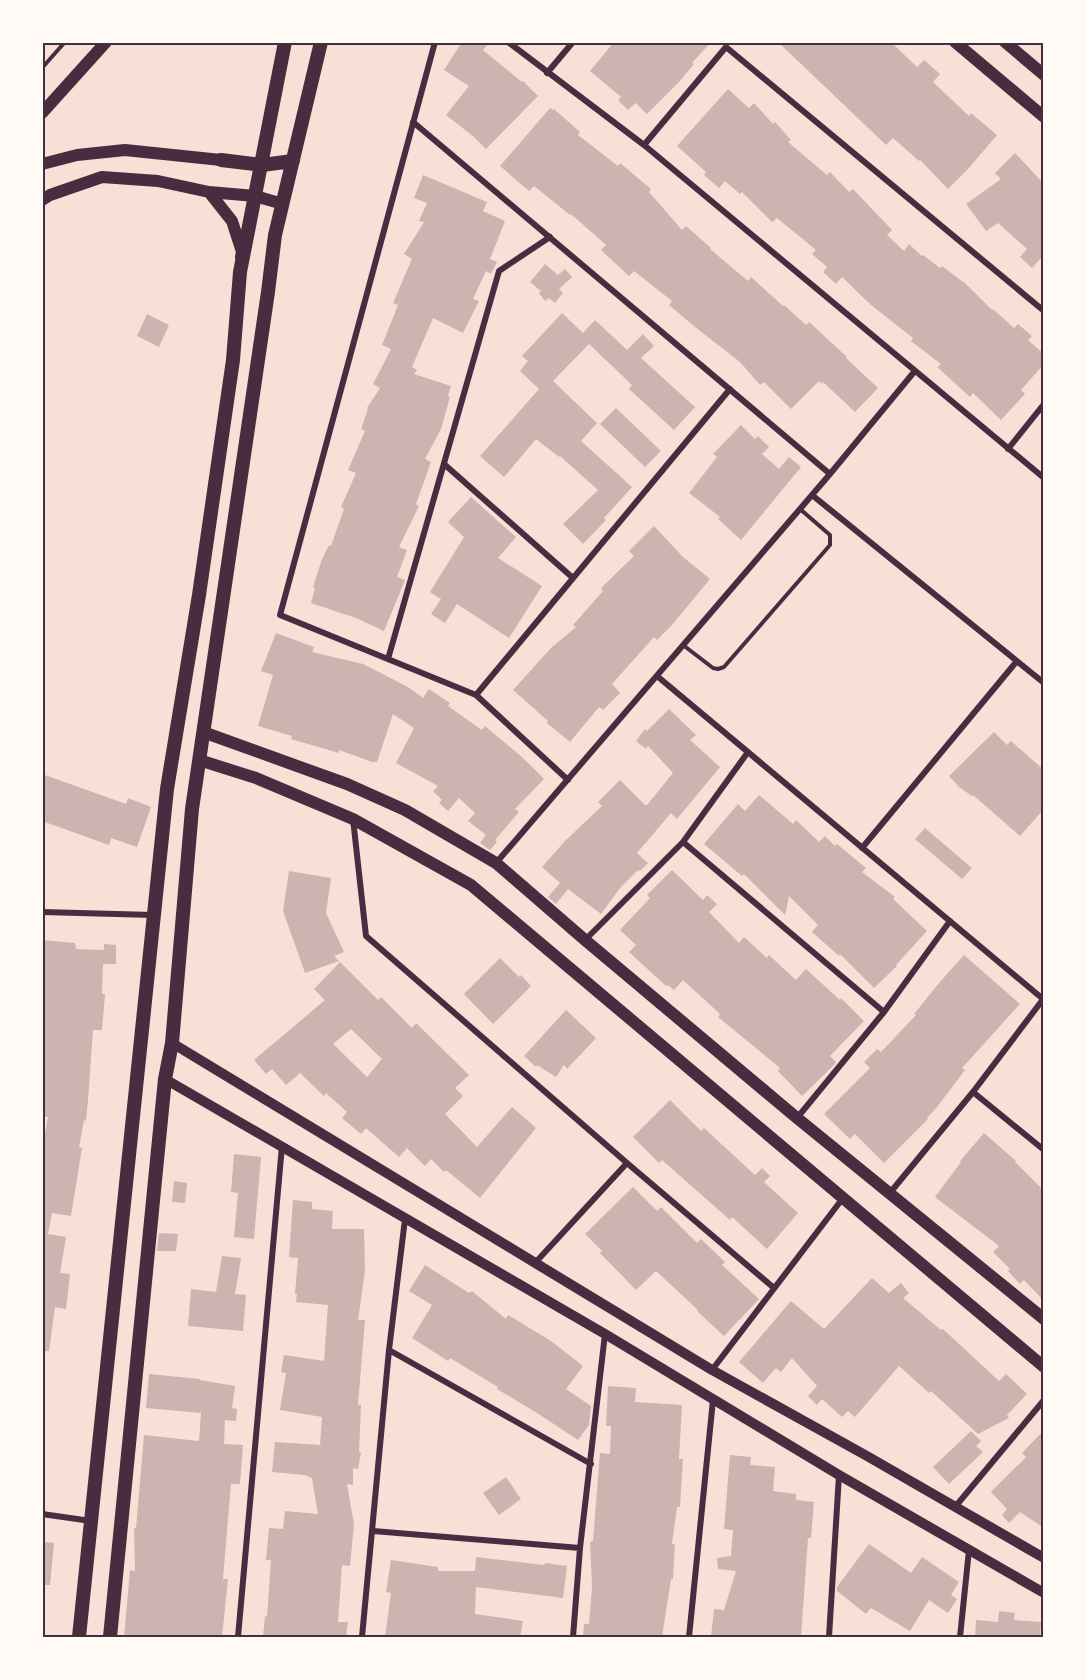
<svg xmlns="http://www.w3.org/2000/svg" width="1086" height="1679" font-family="'Public Sans',sans-serif">
<style>
.building{fill:#ccb4b1;fill-rule:evenodd}
.lines{fill:none;stroke-linecap:round;stroke-linejoin:round}
.service{stroke:#4a2c40;stroke-width:4}
.minor{stroke:#4a2c40;stroke-width:6}
.tertiary{stroke:#4a2c40;stroke-width:10}
.secondary{stroke:#4a2c40;stroke-width:12}
.primary{stroke:#4a2c40;stroke-width:14}
.neatline{fill:none;stroke:#4a2c40;stroke-width:2}
</style>
<rect width="100%" height="100%" fill="#f7e1d7"/>
<!-- building -->
<path class="building" d="M462 42H490L483 50 522 82 523 81 538 96 486 149 474 137 446 115 469 86 444 70Z
M614 42H711L692 63 694 64 680 81 647 114 636 103 628 110 618 100 621 97 590 71Z
M778 42H891L917 67 924 60 940 74 933 82 969 116 971 113 997 135 968 169 948 189 920 160 919 161 893 138 886 145Z
M728 89 749 108 754 103 773 124 775 122 791 140 788 142 827 175 830 172 849 192 853 189 892 230 887 235 904 251 909 244 922 256 923 255 940 268 942 266 963 282V281L992 310 993 309 1014 328 1018 324 1032 336 1028 340 1044 354V364L1021 390 1025 394 1001 420 973 393 970 397 937 367 941 364 911 341 913 338 871 305 842 277 836 284 823 272 827 267 812 254 816 250 777 218 772 222 742 192 740 194 725 181 719 188 704 175 706 172 677 146Z
M550 108 553 110 554 109 580 132 578 135 618 166 620 163 651 189 649 192 682 230 686 226 711 248 710 249 748 281 751 277 783 306 784 305 806 325 809 322 847 357 846 358 878 388 855 412 823 382 822 384 819 381 791 409 764 382 760 385 740 362 695 327 669 305 672 301 634 271 629 276 601 250 606 245 571 214 570 215 534 186 529 191 500 166Z
M1015 153 1044 184V255L1032 268 1020 257 1027 249 998 223 986 231 966 204 1001 179 995 173Z
M423 175 487 202 483 211 505 221 490 259 497 262 491 274 486 271 473 299 479 301 463 333 433 318 412 367 417 370 414 374 451 386 448 396 450 397 441 429 425 459 431 462 416 504 419 506 399 547 407 550 397 577 405 580 384 631 356 618 311 603 315 588 313 587 322 559 329 545 331 546 344 509 341 507 356 473 348 470 365 431 361 429 368 409 367 408 380 388 373 384 391 349 382 345 398 305 393 303 412 259 404 254 424 222 419 221 427 203 414 198Z
M545 264 558 275 565 269 572 277 559 289 563 293 555 303 549 298 545 301 539 293 541 291 530 282Z
M562 313 583 333 595 320 627 350 643 334 654 346 641 358 695 407 674 430 629 389 632 385 589 344 553 381 597 423 581 441 632 487 604 518 606 520 583 544 563 524 598 490 560 456 559 457 536 439 504 477 480 456 539 389 520 371 528 361 522 356Z
M147 314 169 325 159 347 137 336Z
M616 408 661 451 645 467 600 424Z
M741 425 755 439 758 436 769 447 762 454 779 469 789 457 801 467 741 540 718 519 720 517 689 493 717 457 713 454Z
M471 497 516 537 498 558 542 586 509 638 457 604 445 623 431 614 441 599 430 592 464 537 448 522Z
M654 526 683 557 710 579 672 625 657 640 654 637 612 684 620 693 603 710 599 707 570 742 547 723 548 721 513 690 551 648 576 627 573 625 603 591 601 588 634 556 629 551Z
M276 633 314 647 312 652 363 664 408 687 423 698 429 689 450 703 448 706 482 730 485 726 523 758 544 779 515 809 519 812 495 840 497 842 490 850 480 843 486 835 468 821 475 813 459 798 448 811 439 803 442 800 433 791 438 786 396 763 414 728 393 714 377 762H372L339 750V753L291 739 292 736 258 726 273 675 261 671Z
M669 709 696 735 690 740 720 767 677 819 671 813 637 853 648 863 640 871 638 870 620 888 601 914 568 889 556 904 548 897 560 883 542 867 565 841 602 806 598 802 620 780 645 805H647L673 773 648 746 646 749 636 741 645 729 647 731Z
M994 732 1007 745 1011 741 1044 770V809L1020 836 973 795 972 796 959 787 949 776Z
M42 774 126 804 128 798 151 807 137 847 111 838 109 845 42 821Z
M759 795 793 824 796 820 819 842 825 836 835 846 837 844 866 868 862 872 895 897 893 899 927 931 896 965 897 966 874 988 840 954 839 956 812 932 818 925 789 896 785 915 744 874 742 876 704 844 738 804 745 811Z
M925 828 972 868 962 879 915 839Z
M672 870 703 900 707 895 717 904 709 912 739 943 744 937 767 958 769 955 796 980 806 969 840 1000 841 998 864 1021 830 1056 836 1062 835 1064 802 1096 778 1071 780 1068 718 1017 720 1014 683 980 674 990 668 985 666 986 629 952 636 945 620 930 650 898 647 895Z
M289 871 331 878 326 913 344 952 334 956 339 961 305 973 283 911Z
M42 940 75 943 76 949 104 950V944L116 945V964H103L102 994H105L102 1030H93L88 1100 86 1121 84 1120 79 1147 82 1148 71 1216 52 1213 48 1234 66 1237 60 1273 70 1274 66 1309 55 1307 49 1351H42V1149L48 1117 42 1116Z
M964 955 1020 1004 962 1068 965 1070 937 1107 927 1118 928 1119 884 1163 855 1134 850 1139 824 1114 870 1068 864 1062 877 1049 881 1052 916 1015 914 1014 939 983Z
M500 958 519 977 521 975 531 986 493 1024 464 994Z
M340 962 378 1000 381 997 412 1028 416 1023 469 1075 455 1088 463 1096 445 1114 477 1147 512 1107 536 1128 480 1198 446 1170 444 1172 431 1159 425 1166 407 1148 399 1157 366 1128 361 1134 342 1118 347 1112 326 1093 324 1096 300 1073 286 1085 272 1069 266 1074 254 1060 325 1000 314 989ZM351 1029 382 1059 367 1077 333 1044Z
M566 1010 596 1038 567 1069 564 1065 556 1077 537 1065 536 1067 524 1056Z
M670 1100 701 1131 704 1128 755 1175 762 1168 770 1176 764 1182 798 1213 767 1249 732 1217 730 1220 662 1160 659 1163 633 1137Z
M984 1133 1016 1161 1015 1162 1044 1191V1301L1024 1280 1020 1284 1008 1271 1010 1269 993 1252 999 1246 935 1197 961 1162 960 1161Z
M234 1154 261 1157 254 1239 234 1237 238 1193 231 1192Z
M174 1181 187 1183 185 1203 172 1202Z
M633 1187 657 1211 661 1207 697 1243 701 1239 725 1262 722 1265 759 1299 724 1336 697 1311 698 1310 656 1271 636 1290 600 1253 602 1251 585 1234Z
M293 1200 312 1202V1209L333 1211 332 1229H364L365 1271 358 1320H365L358 1405H361L359 1452H361L358 1469 353 1468V1485L347 1484 354 1524 350 1566 342 1565 338 1622H348L346 1637H263L265 1616 267 1617 271 1560H266L269 1528 283 1529 285 1511 318 1514 312 1478 304 1475 272 1472 275 1442 320 1445 322 1417 280 1410 286 1373 281 1372 284 1355 324 1361 328 1305 296 1302 297 1294H295L298 1258 289 1257Z
M159 1233 178 1234 176 1251H157Z
M222 1256 241 1258 235 1294 246 1295 243 1331 188 1326 191 1289 216 1292Z
M425 1265 469 1293 472 1291 506 1319 508 1315 551 1341 583 1366 566 1389 591 1406 589 1425 578 1440 537 1413 497 1389 498 1387 450 1358 448 1361 412 1338 432 1305 409 1291Z
M872 1278 889 1293 901 1283 909 1293 903 1298 941 1330 943 1329 999 1381 1006 1374 1027 1394 1007 1415 1009 1418 978 1434 931 1391 929 1393 899 1366 855 1417 848 1411 842 1417 822 1399 817 1405 808 1396 817 1386 792 1358 781 1372 776 1368 763 1383 739 1362 791 1301 824 1329Z
M149 1374 200 1379V1380L235 1386 232 1408 237 1409 236 1421 225 1420 224 1444 243 1445 240 1484H231L223 1579H228L222 1637H124L130 1570 135 1571 134 1528H136L144 1435 199 1441 201 1413 146 1408Z
M608 1386 636 1388 635 1402 682 1405 679 1459H683L680 1507H677L672 1544H675L673 1579H671L662 1637H583L584 1624H589L592 1587 590 1542 593 1541 600 1453 610 1454 611 1426H606Z
M1044 1430V1528L1020 1512 1009 1523 1002 1515 1007 1509 991 1492 1026 1457 1022 1453Z
M971 1431 981 1441 976 1446 983 1452 949 1484 933 1467Z
M730 1455 751 1457 750 1465 775 1467 773 1491 796 1494V1500L814 1502 811 1538H808L801 1637H711L714 1609 724 1610 736 1571 718 1569 717 1558 731 1556 733 1530 724 1529Z
M506 1477 521 1499 499 1515 483 1493Z
M42 1542 54 1543 50 1585H42Z
M869 1544 911 1573 922 1557 959 1582 951 1595 957 1599 948 1613 929 1600 910 1631 871 1608 866 1614 837 1591V1587Z
M476 1557 544 1565 545 1563 567 1566 563 1598 476 1587 475 1614 523 1621 520 1637H385L391 1593 386 1592 391 1560 438 1567V1571H475Z
M999 1611 1015 1613 1014 1620 1041 1622 1040 1637H975L976 1620 998 1622Z"/>
<g class="lines">
<!-- service -->
<path class="service" d="M42 68 65 42
M683 645 713 668 718 669 724 667 830 545V535L800 509"/>
<!-- minor -->
<path class="minor" d="M435 42 280 615 476 695 568 780
M508 42 644 145 1044 478
M547 73 573 42
M413 122 830 474
M644 145 726 47 1044 311
M1008 449 1044 404
M444 464 573 578
M812 495 1044 683
M388 659 499 271 550 237
M657 676 1043 999
M476 695 730 389
M353 819 366 936 627 1163 774 1288
M683 842 884 1012
M862 848 1017 661
M496 863 830 474 914 372
M42 912 153 915
M585 940 683 842 748 752
M973 1092 1044 1150
M797 1118 884 1012 950 921
M889 1194 973 1092 1044 998
M535 1263 627 1163
M389 1350 591 1464
M712 1370 843 1198
M955 1507 1044 1400
M42 1514 91 1521
M373 1531 580 1548
M238 1637 282 1146
M362 1637 389 1350 405 1219
M573 1637 580 1548 605 1334
M689 1637 713 1400
M829 1637 839 1475
M960 1637 969 1550"/>
<!-- tertiary -->
<path class="tertiary" d="M172 1043 712 1370 867 1456 1044 1558
M165 1079 605 1334 839 1475 1044 1593"/>
<!-- secondary -->
<path class="secondary" d="M955 42 1044 117
M1005 42 1044 75
M42 113 106 42
M42 164 77 155 125 150 221 160
M209 192 232 221 242 252 241 257
M42 200 50 195 102 177 158 181 209 192 255 196 283 204
M203 732 347 784 405 810 496 863 585 940 797 1118 1044 1319
M199 760 256 778 353 819 471 885 1044 1367"/>
<!-- primary -->
<path class="primary" d="M221 160 262 165 293 161
M79 1637 167 789 199 595 233 360 240 272 285 42
M110 1637 165 1079 172 1043 192 809 268 292 275 235 321 42"/>
</g>
<!-- border -->
<rect width="1086" height="1679" fill="none" stroke="#fffaf5" stroke-width="87"/>
<rect x="44" y="44" width="998" height="1592" class="neatline"/>
</svg>
